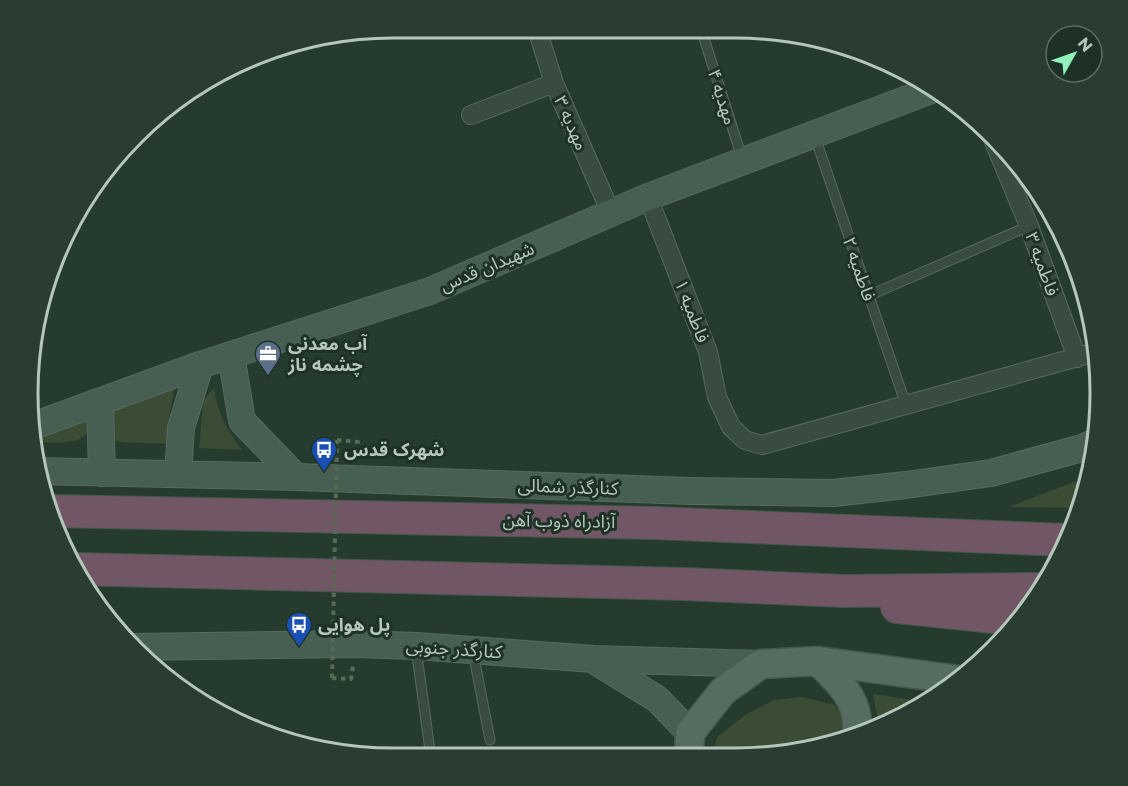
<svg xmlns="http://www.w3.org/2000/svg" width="1128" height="786" font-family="Montserrat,'Noto Sans Arabic',sans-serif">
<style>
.green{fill:#3b4c34}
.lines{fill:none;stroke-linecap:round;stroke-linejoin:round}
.lane-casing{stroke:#576a5f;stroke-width:11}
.street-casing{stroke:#576a5f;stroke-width:20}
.secondary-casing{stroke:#576a5f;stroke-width:28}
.primary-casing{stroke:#45584d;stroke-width:31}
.highway-casing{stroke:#44574c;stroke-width:34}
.path{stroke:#576a56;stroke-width:4;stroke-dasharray:4.5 4.5;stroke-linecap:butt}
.lane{stroke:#394c41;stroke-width:9}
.street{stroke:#394c41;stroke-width:18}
.secondary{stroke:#475e52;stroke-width:26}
.primary{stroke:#576c60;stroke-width:28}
.highway{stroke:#715765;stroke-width:32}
.path-bridge{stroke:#576a56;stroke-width:4;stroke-dasharray:4.5 4.5;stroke-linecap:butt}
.labels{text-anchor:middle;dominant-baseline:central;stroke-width:6;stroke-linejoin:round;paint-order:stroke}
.street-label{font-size:18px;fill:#b5c7bd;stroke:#1e3126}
.poi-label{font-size:18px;font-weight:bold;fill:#b5c7bd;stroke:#1e3126;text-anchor:start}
.rim{fill:none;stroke:#b5c7bd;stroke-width:3}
</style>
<rect width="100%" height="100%" fill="#253b2e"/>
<!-- green -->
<path class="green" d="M175 384 169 419 170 444 122 442 111 439 113 404Z
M214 388C217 412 228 432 242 450L199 448 203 401Z
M85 419C101 448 48 442 33 442V436Z
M1084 478 1076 508 1009 507Z
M873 694 926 702 897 721 879 727Z
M802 697 834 705 849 724 847 736 783 756H712L717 737 745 715 774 700Z"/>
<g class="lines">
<defs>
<path id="lane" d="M702 32 742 158
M815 137 906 405
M868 296 1029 226
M416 648 431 758
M473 652 490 740"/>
<path id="street" d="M537 29 554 83 611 213
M471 115 554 83
M992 137 1029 226 1077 358
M648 197 708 352 717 397 731 427 745 440 762 445 1092 353"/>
<path id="secondary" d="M231 355 242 421 296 477
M100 403 102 473
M33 426 200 365 430 291 648 197 934 89
M36 471 296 477 690 491 833 493 906 485 991 473 1082 448 1093 443
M178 474 181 428 200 365
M134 647 355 644 416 646 594 659 761 664
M594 660 657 699 690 733"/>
<path id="primary" d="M818 661C840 683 860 700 857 733
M689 756 690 733 723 691 761 664 818 661 959 680"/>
<path id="highway" d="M50 511 655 523 1067 540
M74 569 684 584 844 591 1037 589
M897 607 1014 619"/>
</defs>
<!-- lane casing -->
<use href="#lane" class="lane-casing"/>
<!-- street casing -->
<use href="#street" class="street-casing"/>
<!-- secondary casing -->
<use href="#secondary" class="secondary-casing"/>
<!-- primary casing -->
<use href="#primary" class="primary-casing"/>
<!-- highway casing -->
<use href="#highway" class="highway-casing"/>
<!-- path -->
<path class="path" d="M337 440 358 442V456
M332 678 351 679 353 666"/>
<!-- lane -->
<use href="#lane" class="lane"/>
<!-- street -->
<use href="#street" class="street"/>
<!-- secondary -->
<use href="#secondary" class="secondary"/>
<!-- primary -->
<use href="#primary" class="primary"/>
<!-- highway -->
<use href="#highway" class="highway"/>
<!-- path-bridge -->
<path class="path-bridge" d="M332 678 337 440"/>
</g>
<!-- icons -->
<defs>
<symbol id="office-pin" viewBox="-11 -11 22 30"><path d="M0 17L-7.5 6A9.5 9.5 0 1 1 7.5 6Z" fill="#5c6f8a" stroke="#1e3126"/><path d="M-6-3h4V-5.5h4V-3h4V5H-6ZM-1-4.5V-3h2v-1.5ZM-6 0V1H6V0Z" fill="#fff"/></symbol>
<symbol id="bus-pin" viewBox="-11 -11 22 30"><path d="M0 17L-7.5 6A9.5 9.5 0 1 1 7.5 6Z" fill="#1a4fb4" stroke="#1e3126"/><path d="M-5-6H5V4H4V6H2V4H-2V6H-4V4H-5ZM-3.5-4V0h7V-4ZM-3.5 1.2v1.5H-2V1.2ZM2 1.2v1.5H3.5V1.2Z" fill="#fff"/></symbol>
</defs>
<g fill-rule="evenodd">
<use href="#office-pin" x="253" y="339" width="30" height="40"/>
<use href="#bus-pin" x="309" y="435" width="30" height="40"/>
<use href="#bus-pin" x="284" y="610" width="30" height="40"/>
</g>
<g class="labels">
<!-- street labels -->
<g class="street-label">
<text transform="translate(722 97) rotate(72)">مهدیه ۴</text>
<text transform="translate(571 123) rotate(66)">مهدیه ۳</text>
<text transform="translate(1042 264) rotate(70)">فاطمیه ۳</text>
<text transform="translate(487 267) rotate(-23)">شهیدان قدس</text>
<text transform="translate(859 269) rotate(71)">فاطمیه ۲</text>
<text transform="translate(692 311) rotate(69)">فاطمیه ۱</text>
<text transform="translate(568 487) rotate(2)">کنارگذر شمالی</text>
<text transform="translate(559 521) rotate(1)">آزادراه ذوب آهن</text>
<text transform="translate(454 649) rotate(4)">کنارگذر جنوبی</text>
</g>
<!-- poi labels -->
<g class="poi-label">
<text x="288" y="344">آب معدنی<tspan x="288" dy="21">چشمه ناز</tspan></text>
<text x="344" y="450">شهرک قدس</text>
<text x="318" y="625">پل هوایی</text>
</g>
</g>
<!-- crop -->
<path d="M0 0H1128V786H0ZM393 38H735A355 355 0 0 1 1090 393V393A355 355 0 0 1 735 748H393A355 355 0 0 1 38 393V393A355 355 0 0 1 393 38Z" fill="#2a3d32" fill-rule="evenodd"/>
<path class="rim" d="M393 38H735A355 355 0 0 1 1090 393V393A355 355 0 0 1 735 748H393A355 355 0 0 1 38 393V393A355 355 0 0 1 393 38Z"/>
<!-- north arrow -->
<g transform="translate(1074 54) rotate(50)"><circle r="28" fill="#1e3126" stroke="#5a6d62" stroke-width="1.5"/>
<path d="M0-4.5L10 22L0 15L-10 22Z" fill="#91f0bc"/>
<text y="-9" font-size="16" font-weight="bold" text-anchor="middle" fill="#b5c7bd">N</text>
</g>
</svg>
